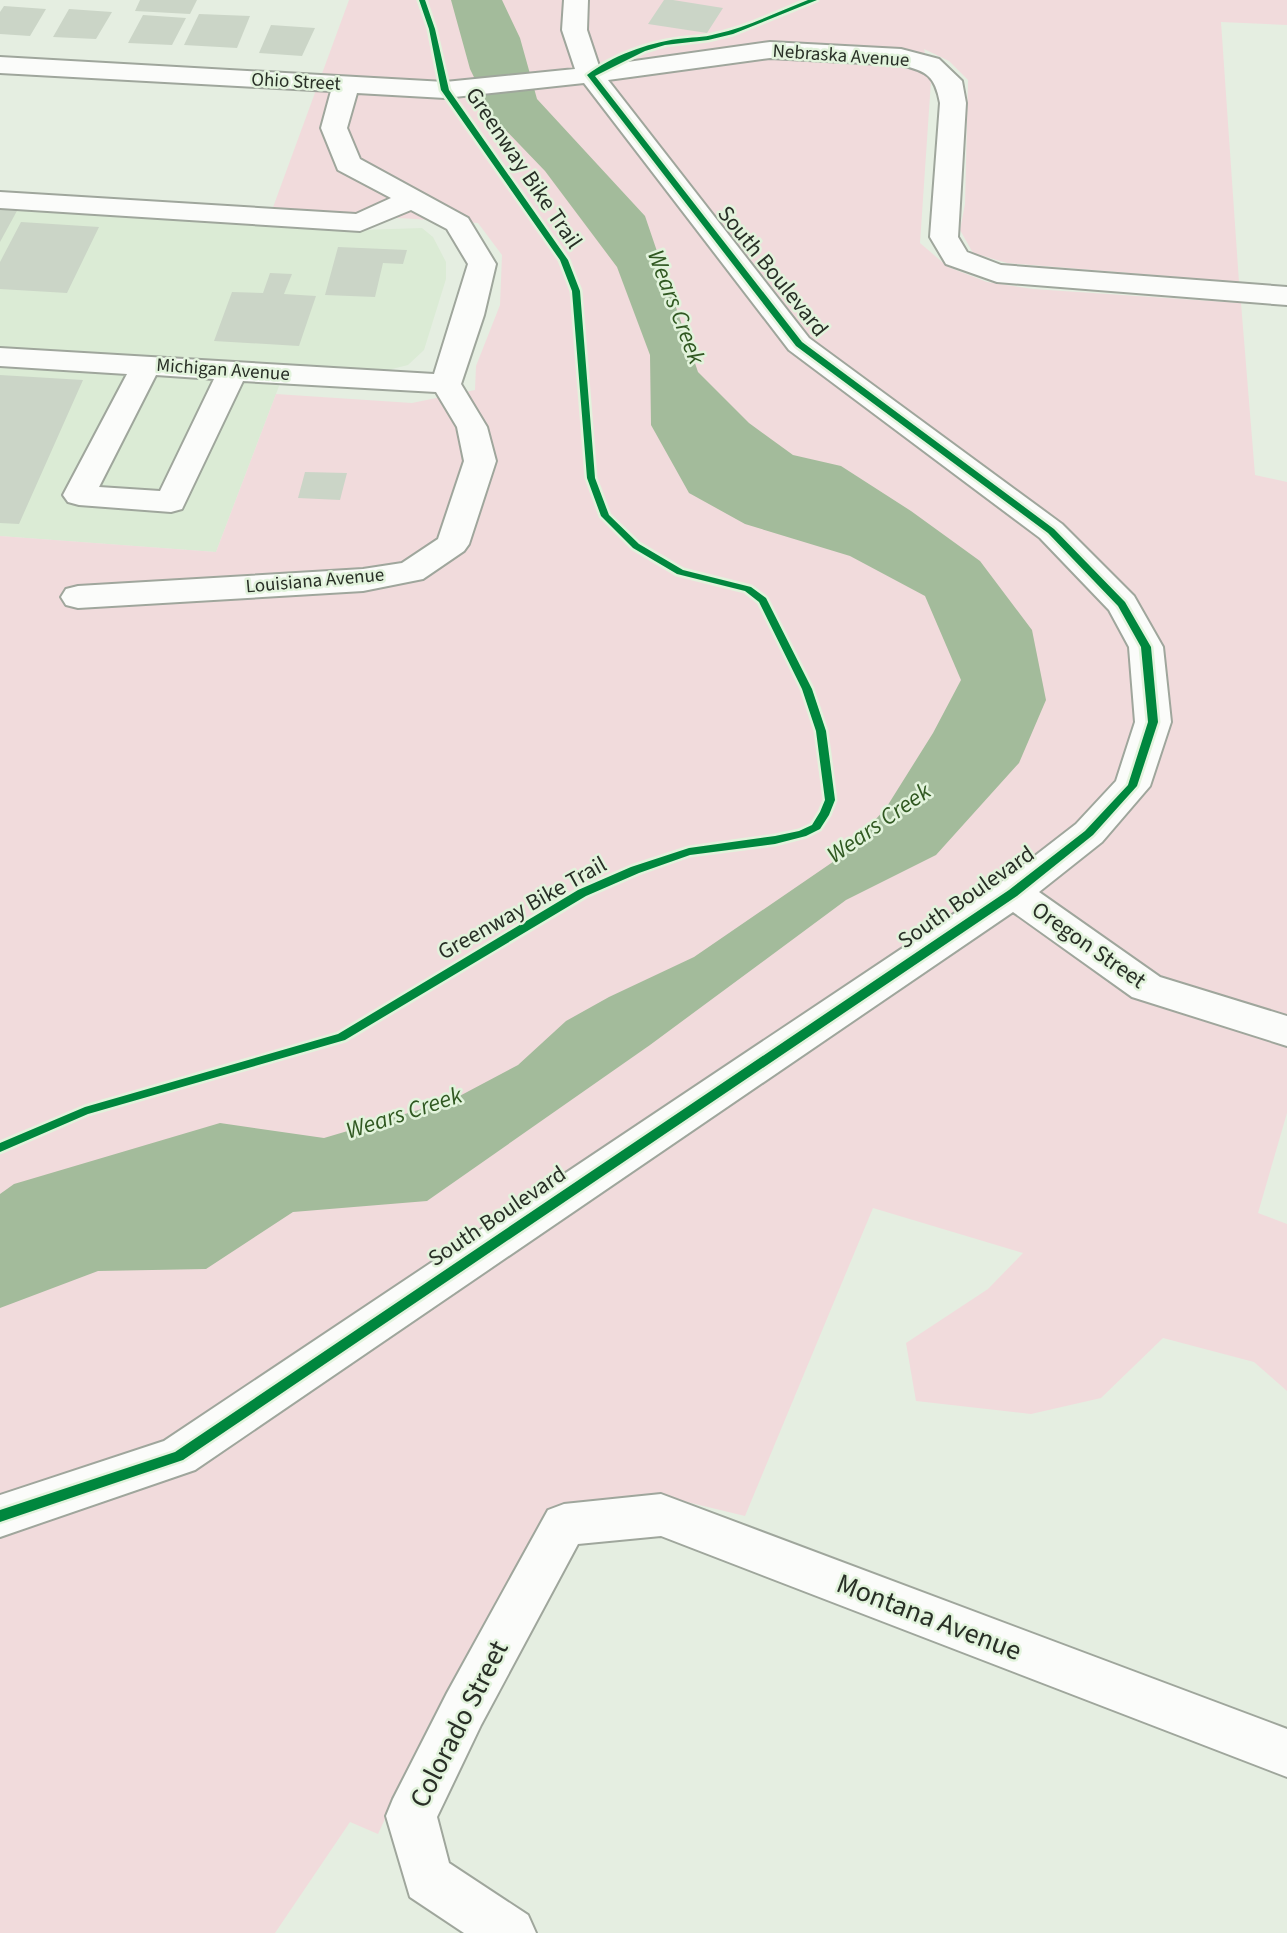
<svg xmlns="http://www.w3.org/2000/svg" width="1287" height="1933" font-family="'Source Sans 3',sans-serif">
<style>
.built{fill:#dbebd5}
.green{fill:#f1dbdc}
.water{fill:#a3bb9b}
.building{fill:#cbd5c7}
.lines{fill:none;stroke-linecap:round;stroke-linejoin:round}
.minor-casing{stroke:#9fa69c;stroke-width:4}
.minor{fill:#fbfcfa;fill-rule:evenodd}
.cycleway-casing{stroke:#e2f3dc;stroke-width:5}
.cycleway{fill:#00873e;fill-rule:evenodd}
.labels{text-anchor:middle;dominant-baseline:central;stroke-width:5;stroke-linejoin:round;paint-order:stroke}
.far-street-label{font-size:19px;fill:#282f26;stroke:#e2f3dc}
.street-label{font-size:23px;fill:#282f26;stroke:#e2f3dc}
.water-label{font-size:24px;font-style:italic;fill:#305821;stroke:#e2f3dc}
.near-street-label{font-size:28px;fill:#282f26;stroke:#e2f3dc}
</style>
<rect width="100%" height="100%" fill="#e5eee1"/>
<!-- built -->
<path class="built" d="M0 206 361 230 422 228 433 237 446 262V279L424 350 408 365 384 371 287 365 216 552 0 536Z"/>
<!-- green -->
<path class="green" d="M349 0H1287V25L1221 22 1239 282 1007 263 973 253 960 230 965 204 968 80 949 61 924 49 931 81 920 243 948 267 987 282 1033 289 1241 303 1255 475 1287 482V1113L1258 1213 1287 1224V1391L1254 1362 1163 1338 1101 1398 1031 1414 916 1401 906 1343 988 1289 1023 1253 873 1208 745 1516 662 1496 523 1562 429 1724 378 1834 350 1822 275 1933H0V536L216 552 276 394 412 403 475 390 476 366 500 305 502 255 478 223 272 210Z"/>
<!-- water -->
<path class="water" d="M451 0H502L520 38 537 99 645 216 698 372 749 423 793 455 841 466 911 511 980 561 1032 630 1046 700 1019 763 936 855 846 900 650 1045 427 1201 293 1212 206 1269 98 1271 0 1308V1194L14 1184 220 1123 324 1138 452 1100 518 1065 566 1021 609 997 694 957 843 855 886 808 933 733 961 680 925 596 850 556 745 524 689 493 651 425 650 355 617 267 545 171 494 118 470 69Z"/>
<!-- building -->
<path class="building" d="M140 0H197L190 14 135 11Z
M664 0H673L723 8 707 33 648 24Z
M4 6 46 9 30 36 0 34V12Z
M69 9 112 12 96 39 53 37Z
M199 14 250 16 237 48 184 45Z
M143 15 186 18 172 45 128 43Z
M271 25 315 28 302 56 259 53Z
M0 207 18 209 0 242Z
M21 222 99 227 67 293 0 289V262Z
M338 247 407 250 403 264 383 263 375 297 325 295Z
M270 273 292 274 284 294 316 296 299 346 214 341 232 292 263 293Z
M0 375 83 380 19 524 0 523Z
M305 472 347 473 340 500 298 498Z"/>
<g class="lines">
<defs>
<path id="minor" d="M564 0H588L587 30 599 66 770 42 901 49 939 59 962 81 966 103 958 237 967 252 1001 265 1287 287V305L997 282 946 264 930 237 940 103C935 76 927 71 901 65L770 58 608 80 809 338 1062 524 1134 596 1163 647 1171 722 1150 786 1102 842 1039 892 1160 977 1287 1016V1046L1132 997 1013 912 195 1470 0 1537V1495L164 1441 1000 883 1076 824 1116 781 1135 722 1129 647 1109 610 1040 538 789 350 584 83 445 98 357 93 347 128 360 159 468 218 496 264 484 315 461 384 487 427 496 461 469 544 464 551 423 579 363 591 78 608 66 605 61 597 66 589 78 586 363 569 402 563 438 539 464 461 457 427 436 392 243 381 182 509 171 512 79 505 68 502 63 495 127 374 0 366V348L434 374 468 264 447 229 411 210 360 231 0 208V192L356 214 391 198 338 170 321 128 331 91 0 73V57L445 82 575 69 562 30ZM156 375 214 379 160 491 99 487Z
M661 1494 1287 1729V1777L661 1536 578 1544 481 1725 437 1817 449 1863 528 1915 536 1933H464L410 1897 386 1816 393 1799 447 1693 548 1510 564 1504Z"/>
</defs>
<!-- minor casing -->
<use href="#minor" class="minor-casing"/>
<!-- minor -->
<use href="#minor" class="minor"/>
<defs>
<path id="cycleway" d="M419 0H425L435 29 449 90 568 260 580 291 595 478 609 515 639 544 683 570 751 587 766 598 812 689 826 731 835 800 829 815 820 829 806 836 775 844 690 855 639 873 586 896 345 1040 88 1114 0 1152V1143L85 1107 338 1034 578 890 631 867 689 848 775 836 799 831 812 825 820 812 825 800 816 731 802 689 759 602 745 591 677 574 633 548 601 516 587 478 572 291 560 260 441 90 429 29Z
M808 0H817L733 34 708 40 665 45 645 51 595 76 802 342 1054 529 1125 602 1151 647 1158 722 1137 786 1093 835 1017 896 183 1460 0 1522V1510L175 1452 1009 890 1085 831 1128 785 1148 722 1141 647 1118 606 1048 533 796 346 587 75C612 56 647 43 678 39 691 37 703 38 716 34 748 27 777 12 808 0Z"/>
</defs>
<!-- cycleway casing -->
<use href="#cycleway" class="cycleway-casing"/>
<!-- cycleway -->
<use href="#cycleway" class="cycleway"/>
</g>
<g class="labels">
<!-- far-street labels -->
<g class="far-street-label">
<text transform="translate(841 56) rotate(4)">Nebraska Avenue</text>
<text transform="translate(296 82) rotate(3)">Ohio Street</text>
<text transform="translate(223 370) rotate(4)">Michigan Avenue</text>
<text transform="translate(315 581) rotate(-5)">Louisiana Avenue</text>
</g>
<!-- street labels -->
<g class="street-label">
<text transform="translate(524 168) rotate(56)">Greenway Bike Trail</text>
<text transform="translate(773 271) rotate(51)">South Boulevard</text>
<text transform="translate(966 897) rotate(-35)">South Boulevard</text>
<text transform="translate(522 908) rotate(-29)">Greenway Bike Trail</text>
<text transform="translate(1089 945) rotate(35)">Oregon Street</text>
<text transform="translate(497 1216) rotate(-34)">South Boulevard</text>
</g>
<!-- water labels -->
<g class="water-label">
<text transform="translate(676 307) rotate(69)">Wears Creek</text>
<text transform="translate(879 823) rotate(-35)">Wears Creek</text>
<text transform="translate(404 1113) rotate(-18)">Wears Creek</text>
</g>
<!-- near-street labels -->
<g class="near-street-label">
<text transform="translate(929 1617) rotate(21)">Montana Avenue</text>
<text transform="translate(459 1724) rotate(-63)">Colorado Street</text>
</g>
</g>
</svg>
